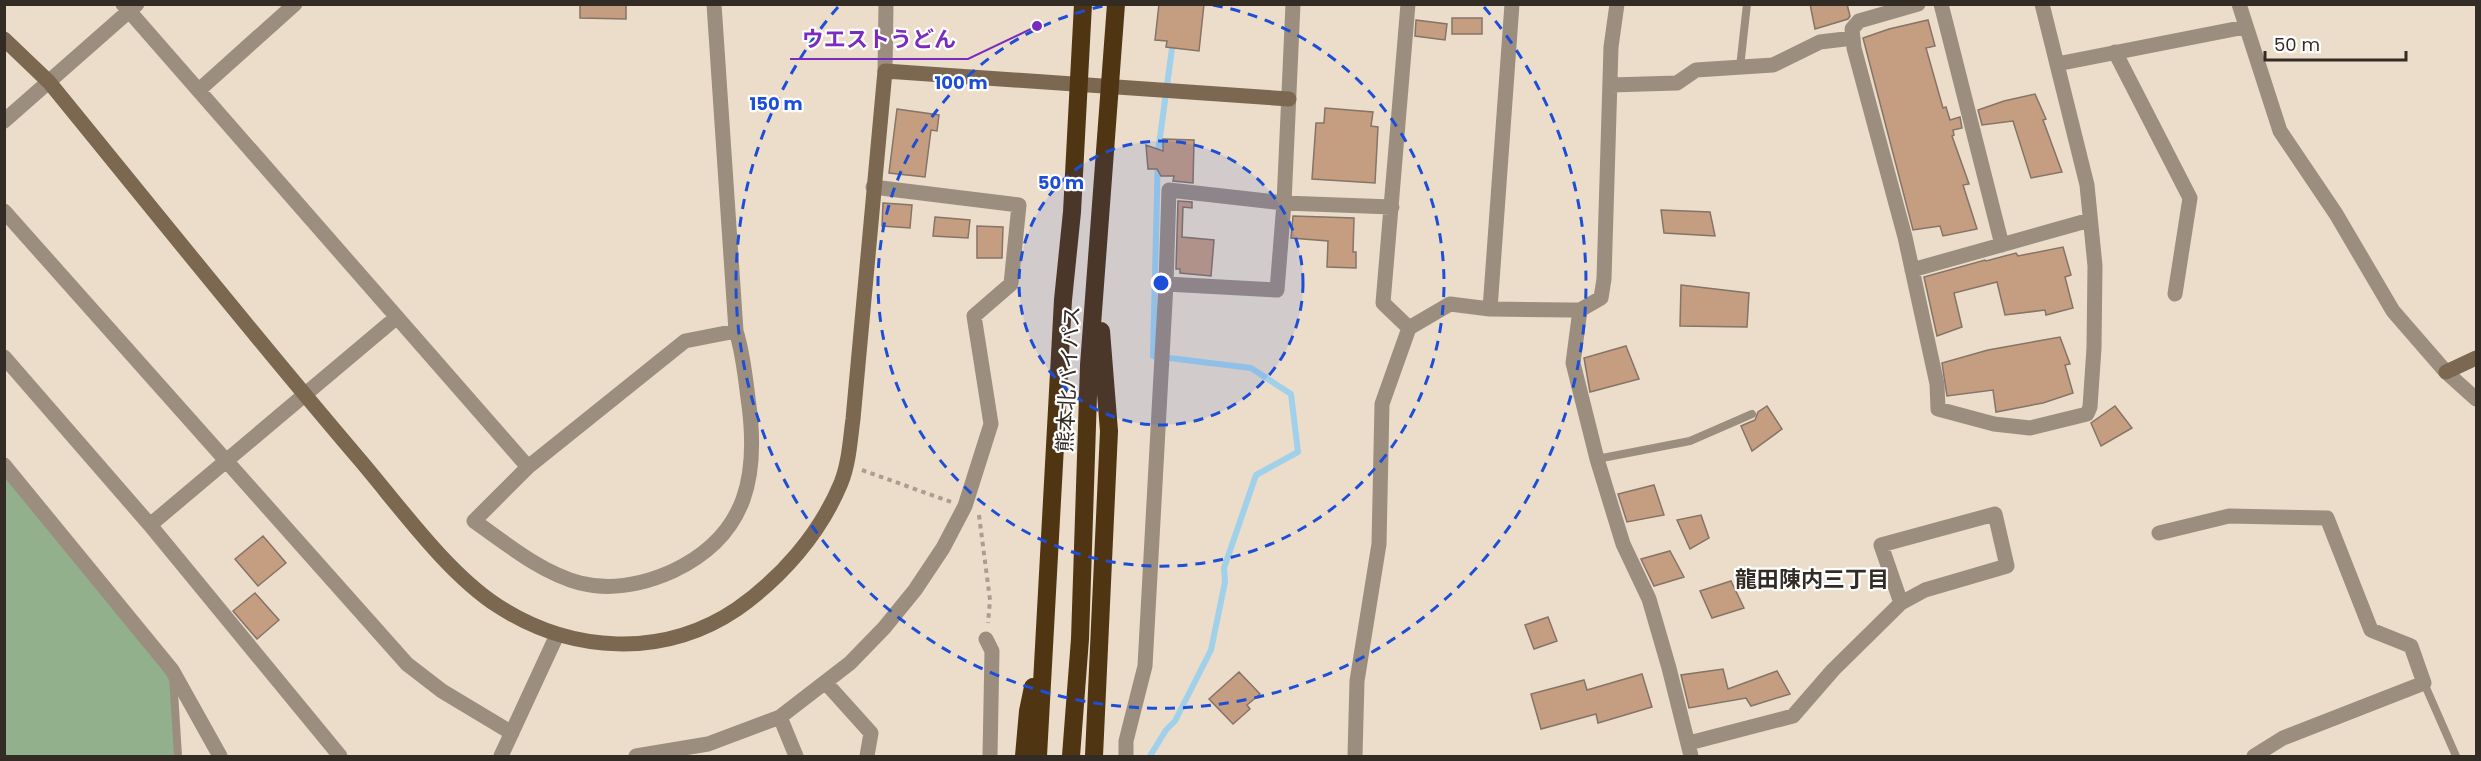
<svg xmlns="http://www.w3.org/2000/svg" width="2481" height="761" font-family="Poppins,'Noto Sans JP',sans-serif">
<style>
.forest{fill:#92b08b}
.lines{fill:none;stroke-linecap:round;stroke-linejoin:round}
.stream{stroke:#a0d0ea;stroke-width:6}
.building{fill:#c59d80;stroke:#857467;stroke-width:1.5}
.path{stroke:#a99e8f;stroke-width:4;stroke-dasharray:4.5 4.5;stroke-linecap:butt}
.lane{stroke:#9c8e7f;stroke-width:8}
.street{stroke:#9c8e7f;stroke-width:15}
.secondary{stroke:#7c6851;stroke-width:15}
.highway{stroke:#503513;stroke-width:18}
.ring{fill:none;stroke:#1d4ed8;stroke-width:3;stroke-dasharray:10 8}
.labels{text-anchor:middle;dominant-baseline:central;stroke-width:4.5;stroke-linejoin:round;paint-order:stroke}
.street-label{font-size:21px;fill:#322c25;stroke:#fff}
.neighbourhood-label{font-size:22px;font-weight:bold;fill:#322c25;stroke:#fff}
.centre{fill:#1d4ed8;stroke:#fff;stroke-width:3}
.ring-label{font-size:18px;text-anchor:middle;font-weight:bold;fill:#1d4ed8;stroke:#fff;stroke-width:4.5;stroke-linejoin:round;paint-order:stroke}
.leader{fill:none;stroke:#7b2cbf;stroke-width:2}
.callout-dot{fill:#7b2cbf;stroke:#fff;stroke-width:2}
.callout-label{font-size:22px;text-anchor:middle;font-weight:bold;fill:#7b2cbf;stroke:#fff;stroke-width:4.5;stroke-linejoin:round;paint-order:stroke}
</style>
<rect width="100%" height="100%" fill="#ebddca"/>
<!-- forest -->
<path class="forest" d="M4 465 172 670 178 756H5Z"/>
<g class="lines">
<!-- stream -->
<path class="stream" d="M1150 756 1166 730 1175 721 1211 650 1225 582 1224 568 1256 475 1298 452 1291 394 1251 368 1153 356 1158 152 1173 41"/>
</g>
<!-- building -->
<path class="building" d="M580 4H626V19L580 18Z
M1159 4H1204L1199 51 1166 47 1167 41 1155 40Z
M1810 4H1847L1850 16 1848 19 1815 29Z
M1452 18H1482V34H1452Z
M1416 20 1447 24 1445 40 1415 36Z
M1928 20 1935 46 1926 48 1943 108 1946 107 1950 120 1960 117 1962 128 1953 130 1954 135 1952 136 1969 184 1963 185 1977 229 1943 236 1940 226 1913 230 1863 38 1889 29Z
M2035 94 2046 119 2043 120 2062 172 2031 178 2013 121 1982 125 1978 110 2004 101Z
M1325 108 1373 112 1371 126 1378 127 1375 183 1312 179 1316 123H1324Z
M897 109 939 115 937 131 931 130 925 177 889 173Z
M1163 139 1194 140 1193 183 1173 181 1174 176H1161L1157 169H1148L1146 145 1163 151Z
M1178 201 1192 202V208L1183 207 1182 237 1214 240 1211 276 1180 273V269H1176Z
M883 203 912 205 910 228 882 226Z
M1661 210 1710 212 1715 236 1664 233Z
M1293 216 1354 218 1353 252H1356V268L1327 267 1328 241 1291 238Z
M935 217 970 220 968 238 933 236Z
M977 226 1003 227 1002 258H977Z
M2063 247 2071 275 2065 277 2073 308 2046 315 2045 310 2005 315 1997 282 1954 293 1962 327 1937 336 1924 277 1985 260 1986 261 2016 253 2018 256Z
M1681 285 1749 293 1747 327 1680 326Z
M2060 337 2070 364 2065 365 2073 393 2043 403 1996 412 1993 390 1947 396 1942 363 1988 350Z
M1626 346 1639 379 1590 392 1584 358Z
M1767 406 1782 429 1752 451 1741 426 1755 420 1758 412Z
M2115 406 2132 428 2101 446 2091 423Z
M1654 485 1664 515 1627 522 1618 494Z
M1701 515 1709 538 1690 549 1677 520Z
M263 536 286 563 258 586 235 559Z
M1670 551 1684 577 1654 586 1641 559Z
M1731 581 1744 608 1712 618 1700 591Z
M255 593 279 620 257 639 233 611Z
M1548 617 1557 641 1534 649 1525 625Z
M1723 669 1728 689 1777 671 1790 694 1751 706 1746 698 1689 708 1681 675Z
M1239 672 1260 694 1247 705 1250 709 1233 724 1209 699Z
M1642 674 1652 707 1598 723 1596 714 1541 729 1531 694 1584 680 1587 690Z"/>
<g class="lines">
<!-- path -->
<path class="path" d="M862 470 951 502
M979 515 990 600 988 623"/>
<!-- lane -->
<path class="lane" d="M1740 67 1747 4
M1597 459 1690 441 1752 414
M173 676 178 756
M2424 683 2456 756"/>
<!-- street -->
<path class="street" d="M123 4 528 467
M714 4 736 331C743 353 745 375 748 398 759 473 749 535 673 571 644 584 612 591 580 583 540 572 507 544 474 521L528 467 685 341 736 331
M1293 4 1284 203 1277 290 1166 284 1169 190 1284 203 1392 207
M1408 4 1383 303 1409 328
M1918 4 1859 21 1852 29 1854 48 1905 237 1937 384 1938 409 1994 424 2030 428 2087 414 2090 407 2094 348 2095 266 2087 185 2042 4
M1941 4 2002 245
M2239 4 2280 131 2336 214 2393 311 2446 372 2476 399
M2115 52 2190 198 2175 294
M2057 64 2245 27
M885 71 886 4
M1611 85 1677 83 1696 70 1773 65 1820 42 1853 38
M199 90 295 4
M4 121 137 4
M4 211 407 664 442 691 512 733
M1912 270 2090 220
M1490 309 1512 4
M1580 310 1573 363 1597 459 1623 544 1649 599 1669 668 1691 756
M4 357 150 525 340 756
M4 465 172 670 220 756
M150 525 397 317
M2159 533 2229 516 2327 518 2371 630 2411 646 2424 683 2283 738 2254 756
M986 639 992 651 990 756
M826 683 871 733 867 756
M780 717 796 756
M1689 743 1793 716 1833 670 1901 603 1925 590 2007 566 1995 514 1881 545 1901 603
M501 756 557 635
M636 756 708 744 780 717 850 663 884 628 915 590 943 548 965 506 991 424 974 316 1011 284 1019 205 873 187
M1126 756V741L1145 666 1166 284
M1355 756 1357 681 1379 544 1382 404 1409 328 1450 304 1490 309 1570 310H1580L1601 298 1604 279 1611 47 1617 4"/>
<!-- secondary -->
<path class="secondary" d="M4 39 49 82C152 208 254 336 360 460 400 507 447 573 498 606 571 653 663 659 737 609 781 578 820 534 841 483 849 463 850 441 853 419L885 71 1289 99
M2446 372 2476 358"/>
<!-- highway -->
<path class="highway" d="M1024 756 1028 711 1033 687
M1038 756 1063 300 1072 212 1083 4
M1071 756 1080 639 1089 365 1116 4
M1094 756 1109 431 1101 331"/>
</g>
<!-- distance rings -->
<circle cx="1161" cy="283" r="142" fill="#1d4ed8" fill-opacity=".12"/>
<g class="ring">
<circle cx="1161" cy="283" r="142"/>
<path d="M1213 5A283 283 0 1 1 1109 5"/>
<path d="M1484 7A425 425 0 1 1 838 7"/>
</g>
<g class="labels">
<!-- street labels -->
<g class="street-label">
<text transform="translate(1068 379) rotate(-87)">熊本北バイパス</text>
</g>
<!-- neighbourhood labels -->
<g class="neighbourhood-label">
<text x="1812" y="579">龍田陳内三丁目</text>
</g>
</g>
<circle cx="1161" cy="283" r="9" class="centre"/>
<g class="ring-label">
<text x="961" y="89">100 m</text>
<text x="776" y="110">150 m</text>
<text x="1061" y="189">50 m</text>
</g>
<!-- callouts -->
<path class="leader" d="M1037 26L968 59H790"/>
<circle class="callout-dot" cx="1037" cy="26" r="6"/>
<g class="callout-label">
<text x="879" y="47">ウエストうどん</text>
</g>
<!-- border -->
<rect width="2481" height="761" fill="none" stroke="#322c25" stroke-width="12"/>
<!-- scale -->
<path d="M2265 51v9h141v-9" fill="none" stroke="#322c25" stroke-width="3"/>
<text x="2274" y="51" font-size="18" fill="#322c25" stroke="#ffffff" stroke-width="4.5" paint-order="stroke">50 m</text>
</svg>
